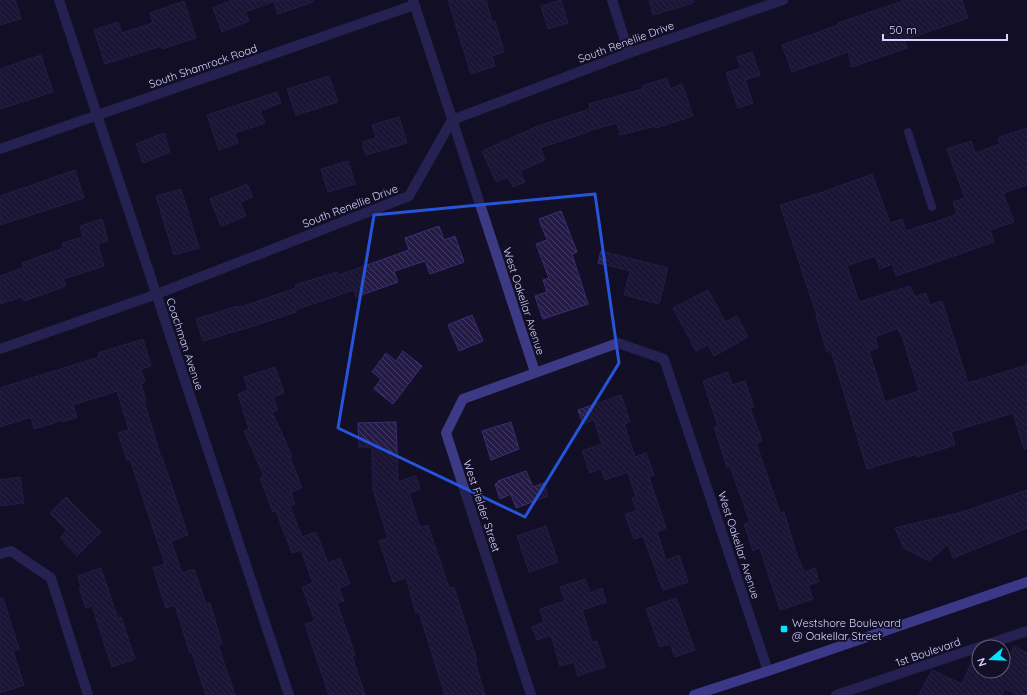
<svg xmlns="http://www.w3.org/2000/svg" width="1027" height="695" font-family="Quicksand,sans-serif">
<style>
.building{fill:url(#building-back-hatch);stroke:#3b2d73;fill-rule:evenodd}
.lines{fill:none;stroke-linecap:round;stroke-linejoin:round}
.lane{stroke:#3d3a85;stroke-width:8}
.street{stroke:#3d3a85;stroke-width:10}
.secondary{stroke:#6f6bff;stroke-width:10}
.marked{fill:none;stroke:#2655da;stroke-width:3;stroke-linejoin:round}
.poi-dot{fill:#00e5ff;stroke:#130f26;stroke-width:1.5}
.labels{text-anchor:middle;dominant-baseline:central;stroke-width:3.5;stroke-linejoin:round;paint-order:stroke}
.street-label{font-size:11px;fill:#d9d4ff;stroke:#130f26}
.poi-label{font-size:11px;fill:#d9d4ff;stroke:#130f26;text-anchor:start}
</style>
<defs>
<pattern id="building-back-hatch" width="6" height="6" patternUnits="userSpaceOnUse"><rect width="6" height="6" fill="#241b47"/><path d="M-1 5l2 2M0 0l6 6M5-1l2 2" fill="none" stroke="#433b63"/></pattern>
</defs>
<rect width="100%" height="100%" fill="#130f26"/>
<!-- building -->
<path class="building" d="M0 0H15L21 19 0 25Z
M233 0H272L273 2 245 12 249 21 222 32 213 8Z
M273 0H313V2L278 14Z
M448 0H486L492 22 495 21 504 52 492 56 495 66 471 74Z
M561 0 568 23 548 29 541 6Z
M649 0H693V3L653 15Z
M905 0H962L968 18 904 40 907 48 852 67 848 52 792 72 782 45 838 25V23Z
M184 1 196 38 162 49 161 46 105 64 94 30 118 22 122 33 153 23 150 13Z
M752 52 760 75 745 80 753 103 738 108 726 73 741 68 737 57Z
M41 55 53 92 0 109V69Z
M329 76 338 102 296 115 287 89Z
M667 78 670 89 682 84 693 116 656 128 655 126 620 135 617 123 588 131V132L540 148 545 160 520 171 525 182 513 187 508 177 496 182 482 151 538 126 590 109 589 104 643 89 642 86Z
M277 92 281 103 260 111 265 123 235 133 238 143 219 150 207 115Z
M399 117 407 143 366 155 362 142 376 138 372 125Z
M1027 128V185L1003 193 1014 222 990 230 994 242 896 276 892 264 880 269 875 256 847 266 859 302 910 286 915 297 926 293 930 305 942 301 968 383 1027 365V449H1024L1013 413 951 432 955 445 917 457V454L867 469 831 350 827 352 816 316H817L780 205 823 192 872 174 890 223 902 219 906 231 930 223V224L957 214 953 202 965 198 947 149 971 141 975 153 1000 144 998 138ZM898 328 903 339 919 391 885 402 869 351 878 348 875 337Z
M164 133 170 152 143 163 136 144Z
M348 161 355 184 328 192 321 169Z
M75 170 84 198 0 225V196Z
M247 184 253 197 240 202 246 216 221 226 210 199Z
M181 189 199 248 174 255 156 196Z
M561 211 577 252 572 254 588 304 543 319 535 296 547 292 543 280 549 278 536 244 547 240 539 219Z
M102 219 108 241 98 244 104 266 63 279 66 286 24 301 22 297 0 304V276L23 268 22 263 63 248 62 243 83 237 80 226Z
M439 226 444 240 455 236 464 262 430 274 425 261 394 271 398 282 356 297 354 290 295 310 296 312 254 326 203 341 196 319 238 306V308L296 288 295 285 337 272 339 275 409 250 405 238Z
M601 251 668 268 659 304 624 295 630 271 598 263Z
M708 290 725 322 737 316 748 337 714 356 708 345 696 351 673 308Z
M472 315 483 341 459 351 448 325Z
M143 339 151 366 141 369 145 382 141 384 146 400 144 401 161 458 162 457 188 535 171 541 182 573 194 569 206 604 210 603 222 644 218 645 235 695H206L192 653H190L175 605 166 608 153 568 165 564 130 459 127 460 118 433 129 430 117 391 73 405 77 417 63 422V420L34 429 31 417 0 427V388L99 357 98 353Z
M403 351 422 366 393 404 374 389 381 379 372 372 386 353 396 361Z
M275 367 284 393 273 397 278 410 272 412 292 456 290 457 302 488 291 492 295 504 290 506 302 537 316 532 328 563 340 558 350 584 339 588 344 601 337 603 355 655 352 656 365 695H329L305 624 315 621 302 587 313 583 301 550 292 553 276 511 273 512 260 478 264 476 244 431 249 429 238 394 248 390 244 377Z
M728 372 732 385 745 381 754 407 750 408 762 441 756 443 780 513 784 512 798 559H799L804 572 815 568 819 582 808 585 813 599 780 610 760 548 753 551 744 524 750 522 730 466 727 467 714 427 718 426 703 381Z
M621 395 630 422 624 424 635 457 646 453 654 475 649 477 666 528 657 532 666 560 679 555 688 582 663 590 643 536 634 539 625 514 636 511 632 498 636 497 628 472 605 480 601 469 590 473 582 451 602 444 594 420 583 424 578 410Z
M396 422 398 482 416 476 420 489 409 493 420 527 428 525 449 588 454 587 477 661 475 662 485 695H445L419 612 416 613 406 578 393 582 379 541 388 538 373 490 372 447H359L358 423Z
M511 422 519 449 491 460 482 431Z
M526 471 533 487 544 483 548 496 516 508 511 494 500 499 495 484 498 483V481Z
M20 477 24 503 0 506V480Z
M1027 490V528L953 558 948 544 929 561 904 548 895 528 962 512Z
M66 497 101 532 77 556 60 538 67 530 50 513Z
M546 526 558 562 529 572 517 536Z
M101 568 118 619 121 617 135 659 112 667 92 606 86 608 79 588 81 587 78 576Z
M585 579 590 593 602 588 606 602 582 610 592 642 597 641 605 667 578 676 574 662 560 666 551 635 537 640 532 627 544 622 540 609 565 601 560 587Z
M0 598H3L19 649 13 651 24 685 0 693Z
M676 598 695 650 675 657 670 644 660 647 646 609Z
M1014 646 1027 653V695H1017L1005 689 1002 695H919L932 670 962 684 975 655 979 654V671H1003Z"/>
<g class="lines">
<!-- lane -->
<path class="lane" d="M908 132 932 207"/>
<!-- street -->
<path class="street" d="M59 0 289 695
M413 0 535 372
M612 0 629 53
M0 149 414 5
M0 349 157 294 409 196 452 120 629 53 783 0
M0 554 11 551 51 578 88 695
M531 695 446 433 463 399 618 343 664 359 768 671
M836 695 1027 631"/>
<!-- secondary -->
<path class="secondary" d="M694 695 768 671 1027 582"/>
</g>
<!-- marked area -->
<path d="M0 0H1027V695H0ZM595 194 619 363 525 517 338 428 374 215Z" fill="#130f26" fill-opacity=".55" fill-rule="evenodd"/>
<path class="marked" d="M595 194 619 363 525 517 338 428 374 215Z"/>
<!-- markers -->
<rect class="poi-dot" x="780" y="625" width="8" height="8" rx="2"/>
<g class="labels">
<!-- street labels -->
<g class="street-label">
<text transform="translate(626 42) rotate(-20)">South Renellie Drive</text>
<text transform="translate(203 66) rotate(-19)">South Shamrock Road</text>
<text transform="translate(350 206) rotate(-21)">South Renellie Drive</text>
<text transform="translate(524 301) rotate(72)">West Oakellar Avenue</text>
<text transform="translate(185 344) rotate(72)">Coachman Avenue</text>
<text transform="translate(482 506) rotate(72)">West Fielder Street</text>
<text transform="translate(739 545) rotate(72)">West Oakellar Avenue</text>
<text transform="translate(928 652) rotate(-19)">1st Boulevard</text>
</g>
<!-- poi labels -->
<g class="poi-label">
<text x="792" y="623">Westshore Boulevard<tspan x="792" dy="13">@ Oakellar Street</tspan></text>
</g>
</g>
<!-- north arrow -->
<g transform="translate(991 659) rotate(251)"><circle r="19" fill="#130f26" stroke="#625e7d"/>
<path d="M0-3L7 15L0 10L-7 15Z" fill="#00e5ff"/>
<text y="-6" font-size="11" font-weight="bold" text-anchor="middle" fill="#d9d4ff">N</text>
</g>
<!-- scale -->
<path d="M883 34v6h124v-6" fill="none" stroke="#d9d4ff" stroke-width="2"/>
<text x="889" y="34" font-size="12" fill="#d9d4ff" stroke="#130f26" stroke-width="3" paint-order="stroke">50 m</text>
</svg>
